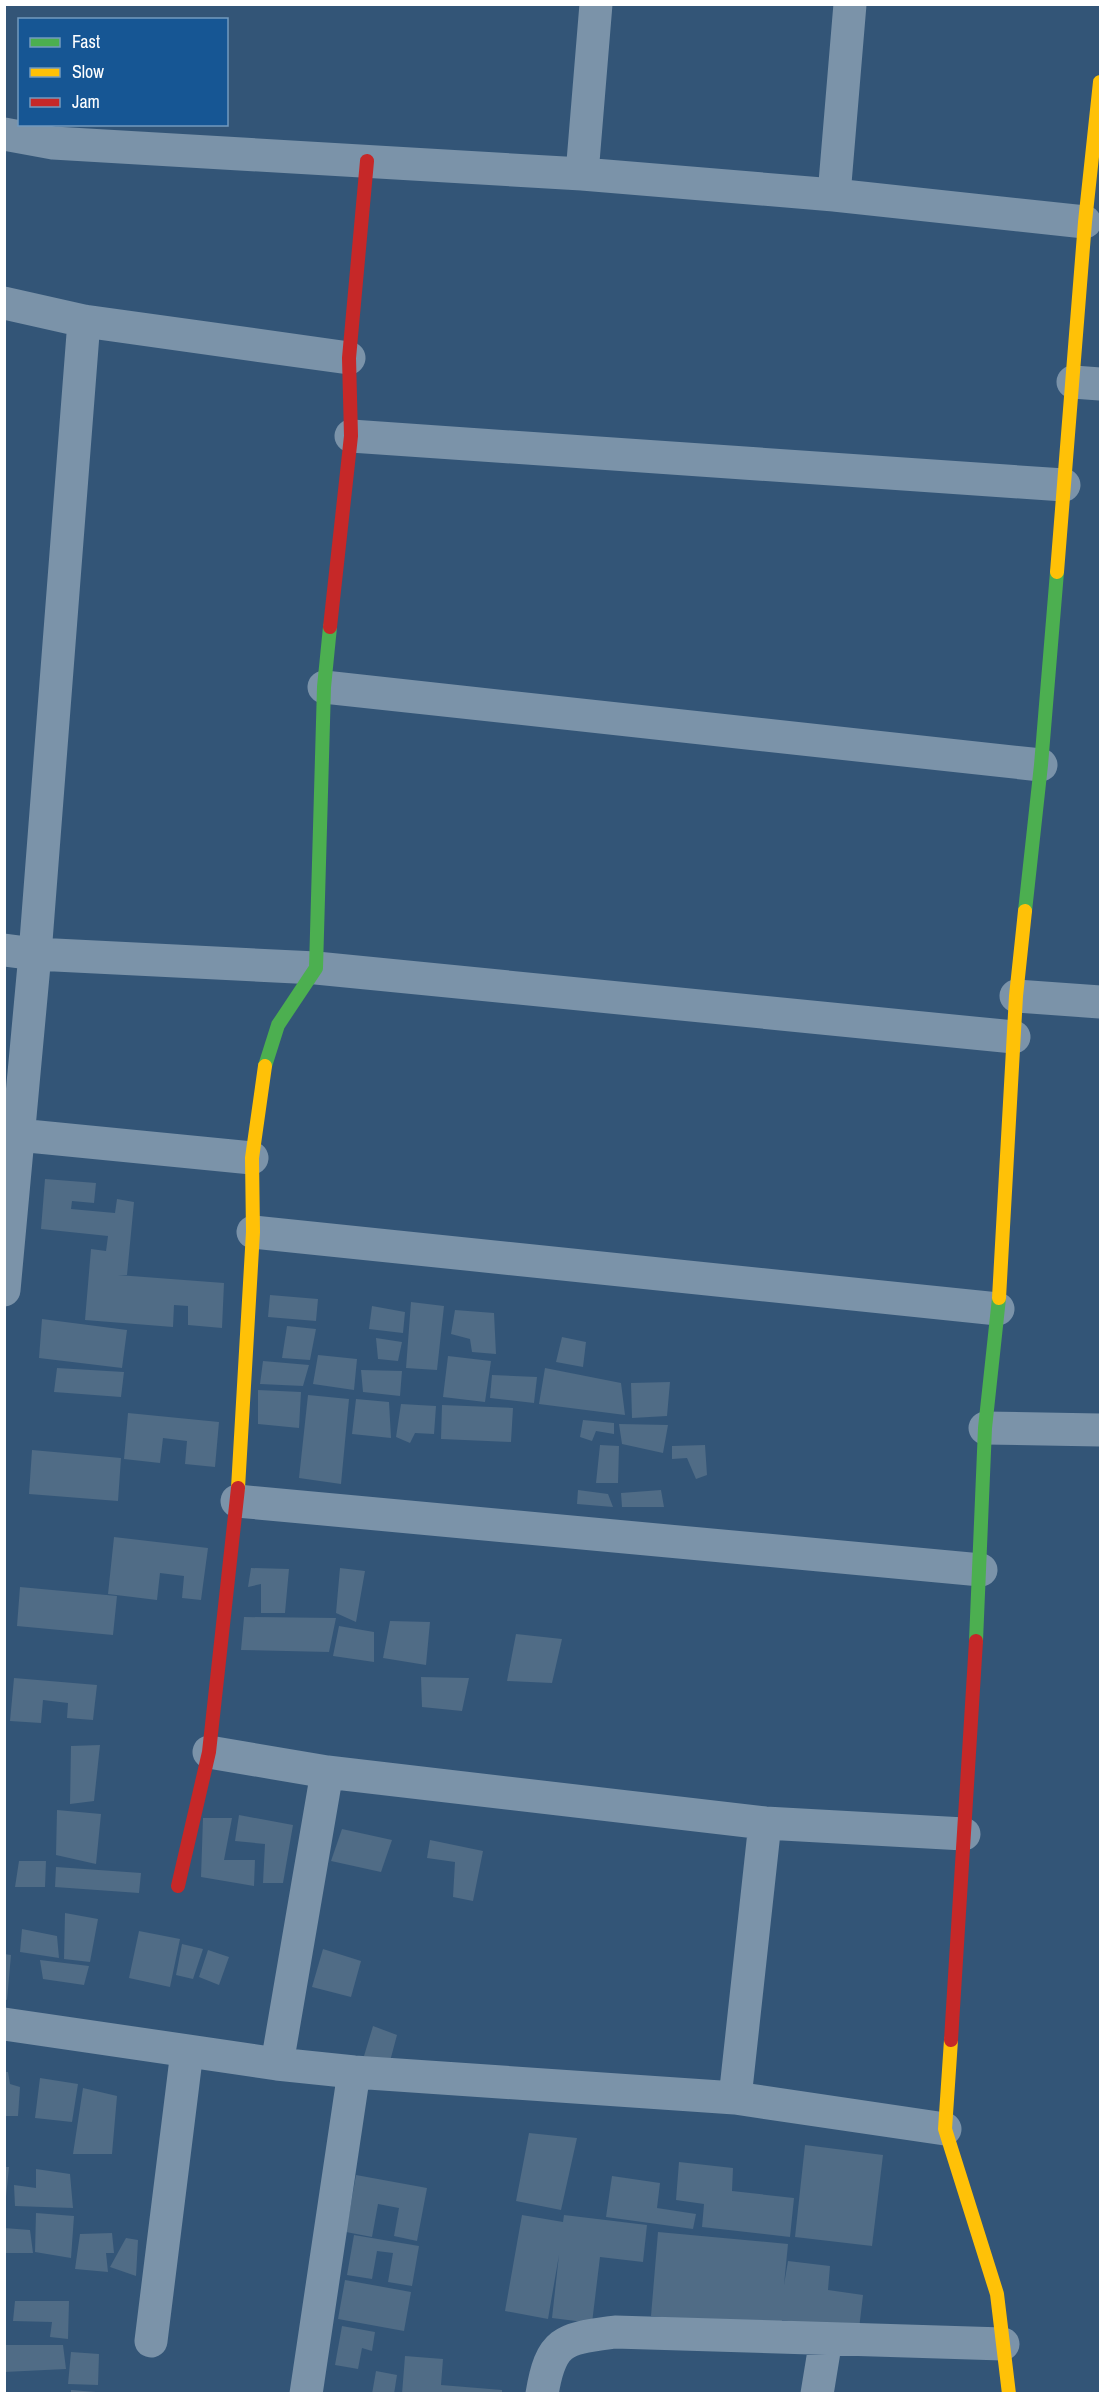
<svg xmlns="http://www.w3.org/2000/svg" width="1105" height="2398" font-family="'Archivo Narrow',sans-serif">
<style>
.building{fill:#506c86}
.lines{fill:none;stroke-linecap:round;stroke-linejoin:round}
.street{stroke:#7b93a9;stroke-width:33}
.fast{stroke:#4caf50;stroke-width:14}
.slow{stroke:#ffc107;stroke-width:14}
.jam{stroke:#c62828;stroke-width:14}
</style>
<rect width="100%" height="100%" fill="#357"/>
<!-- building -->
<path class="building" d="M45 1179 96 1183 94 1203 72 1201 71 1209 115 1213 117 1199 134 1202 127 1275H118L224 1283 222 1328 188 1325V1306L174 1305 173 1327 85 1320 91 1249 106 1251 108 1236 41 1229Z
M270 1295 318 1299 316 1321 268 1317Z
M411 1302 444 1306 437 1370 406 1368Z
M372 1306 405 1312 403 1333 369 1329Z
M455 1310 494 1313 496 1354 472 1352 470 1339 451 1334Z
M42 1319 127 1330 122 1368 39 1358Z
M287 1326 316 1329 310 1360 282 1358Z
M562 1337 586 1342 583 1367 556 1362Z
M376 1338 402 1342 398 1361 378 1359Z
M318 1355 357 1359 354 1390 313 1384Z
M448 1356 491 1361 485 1402 443 1397Z
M263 1361 309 1365 303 1386 260 1384Z
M57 1368 124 1372 121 1397 54 1392Z
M545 1368 621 1383 625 1415 539 1404Z
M361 1370 402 1371 400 1396 363 1392Z
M492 1375 537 1377 534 1403 490 1398Z
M670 1382 667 1416 632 1418 631 1383Z
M258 1390 301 1392 299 1428 258 1424Z
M308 1395 349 1399 341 1484 299 1478Z
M356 1399 389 1402 391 1438 352 1434Z
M401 1404 436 1406 434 1434 415 1433 410 1443 396 1437Z
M442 1405 513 1408 511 1442 441 1439Z
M128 1413 219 1422 215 1467 185 1464 187 1441 163 1438 160 1463 124 1459Z
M583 1420 614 1423V1434L596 1431 592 1441 580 1437Z
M619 1424 668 1425 663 1453 622 1444Z
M600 1445 619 1446 618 1483H596Z
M705 1445 707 1475 696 1479 687 1458 672 1459V1446Z
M32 1450 121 1458 118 1501 29 1494Z
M578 1490 608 1494 613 1507 577 1504Z
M661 1490 664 1507H622L621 1493Z
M114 1537 208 1548 201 1600 182 1598 184 1576 160 1573 157 1600 108 1594Z
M251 1568 289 1569 285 1613H261V1584L248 1587Z
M340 1568 365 1571 356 1622 336 1613Z
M20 1587 117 1596 113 1635 17 1626Z
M244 1617 336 1618 329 1652 241 1650Z
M390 1621 430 1622 426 1665 383 1658Z
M339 1626 374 1632V1662L333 1656Z
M516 1634 562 1639 552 1683 507 1681Z
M421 1677 469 1678 462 1711 422 1707Z
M14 1678 97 1685 93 1720 67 1718 68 1703 43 1700 41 1723 10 1721Z
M100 1745 94 1801 70 1804 71 1746Z
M57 1810 101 1814 96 1864 56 1855Z
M239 1815 293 1825 283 1883H263L265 1844 235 1841Z
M203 1818H232L224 1860H255L254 1886 201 1877Z
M342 1829 392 1840 381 1872 331 1861Z
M430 1840 483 1851 473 1901 453 1897 455 1862 427 1858Z
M19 1861H46L45 1887H15Z
M56 1867 141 1873 139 1893 55 1887Z
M65 1913 98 1919 90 1962 64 1959Z
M22 1929 57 1936 59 1958 20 1952Z
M139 1931 180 1939 170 1987 129 1978Z
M182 1944 203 1949 193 1979 176 1975Z
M323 1949 361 1961 351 1997 312 1987Z
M208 1950 229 1957 219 1985 199 1977Z
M4 1954 11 1955 7 2000 4 1999Z
M40 1960 89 1966 84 1985 43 1979Z
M373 2026 397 2035 389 2065 364 2056Z
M4 2072H8L10 2084 20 2087 18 2116H4Z
M40 2078 78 2084 72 2122 35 2118Z
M83 2088 117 2096 112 2154H73Z
M529 2133 577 2138 561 2210 516 2201Z
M805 2145 883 2155 872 2246 795 2237Z
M679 2162 733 2168 732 2191 794 2198 790 2237 702 2227 704 2204 676 2200Z
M4 2167H9L6 2197 4 2196Z
M36 2169 70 2174 73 2208 15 2206 14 2185 36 2188Z
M356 2175 427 2188 417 2241 394 2236 399 2208 378 2204 372 2237 346 2232Z
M612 2176 660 2183 657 2208 696 2214 693 2229 606 2217Z
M36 2213 74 2216 71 2258 35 2252Z
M522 2215 563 2222 564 2215 647 2225 643 2262 600 2257 592 2323 552 2318 559 2255 548 2319 505 2311Z
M4 2228 30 2230 33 2253H4Z
M658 2232 788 2244 784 2285 788 2261 830 2266 828 2290 863 2295 859 2329 782 2320 781 2328 651 2316Z
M112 2233 114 2253H106L108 2272 75 2269 80 2234Z
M354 2235 419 2246 412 2286 388 2282 393 2253 377 2251 372 2279 347 2275Z
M126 2238 138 2240 136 2276 110 2267Z
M345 2280 411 2292 404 2331 338 2319Z
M15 2301H69L68 2339 50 2337 52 2322 13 2321Z
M342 2326 375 2332 372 2351 362 2348 358 2369 335 2365Z
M4 2345H63L66 2369 4 2372Z
M71 2352 99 2354 98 2385 68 2384Z
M405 2356 443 2359 441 2385 502 2390V2394H402Z
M376 2371 397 2375 394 2394H372Z
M71 2390 96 2392V2394H71Z"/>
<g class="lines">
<!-- street -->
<path class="street" d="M4 134 53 143 582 174 834 195 1085 222
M582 174 596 4
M834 195 850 4
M4 303 84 321 349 358
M1073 382 1100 384
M351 436 1064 485
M324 687 1041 765
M4 950 35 954 316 968 1014 1037
M1016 996 1100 1002
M18 1135 252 1158
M253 1232 998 1309
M4 1290 35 954 84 321
M985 1428 1100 1430
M237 1501 981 1570
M209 1752 327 1772 765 1823 964 1834
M4 2024 277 2064 354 2072 735 2098 945 2129
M277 2064 327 1772
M735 2098 765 1823
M151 2341 187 2051
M306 2394 354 2072
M542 2394C551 2339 564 2339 615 2332L1003 2344
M817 2394 826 2339"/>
<!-- fast -->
<path class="fast" d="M1025 911 1041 765 1057 572
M265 1066 278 1025 316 968 324 687 330 627
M976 1641 985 1428 999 1298"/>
<!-- slow -->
<path class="slow" d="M1057 572 1085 222 1100 82
M999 1298 1016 996 1025 911
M238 1488 253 1232 252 1158 265 1066
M951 2040 945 2129 997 2294 1009 2394"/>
<!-- jam -->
<path class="jam" d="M330 627 351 436 349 358 367 161
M178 1886 209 1752 238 1488
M951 2040 976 1641"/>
</g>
<!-- border -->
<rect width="1105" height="2398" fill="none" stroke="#ffffff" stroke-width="12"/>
<!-- legend -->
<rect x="18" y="18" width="210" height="108" fill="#165694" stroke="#739abf" stroke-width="1.5"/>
<rect x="30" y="38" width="30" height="9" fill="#4caf50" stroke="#739abf" stroke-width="1.5"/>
<text x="72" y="48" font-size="18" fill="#ffffff">Fast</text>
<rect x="30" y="68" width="30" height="9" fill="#ffc107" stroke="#739abf" stroke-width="1.5"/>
<text x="72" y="78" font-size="18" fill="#ffffff">Slow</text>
<rect x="30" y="98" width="30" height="9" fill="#c62828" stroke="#739abf" stroke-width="1.5"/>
<text x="72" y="108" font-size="18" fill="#ffffff">Jam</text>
</svg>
